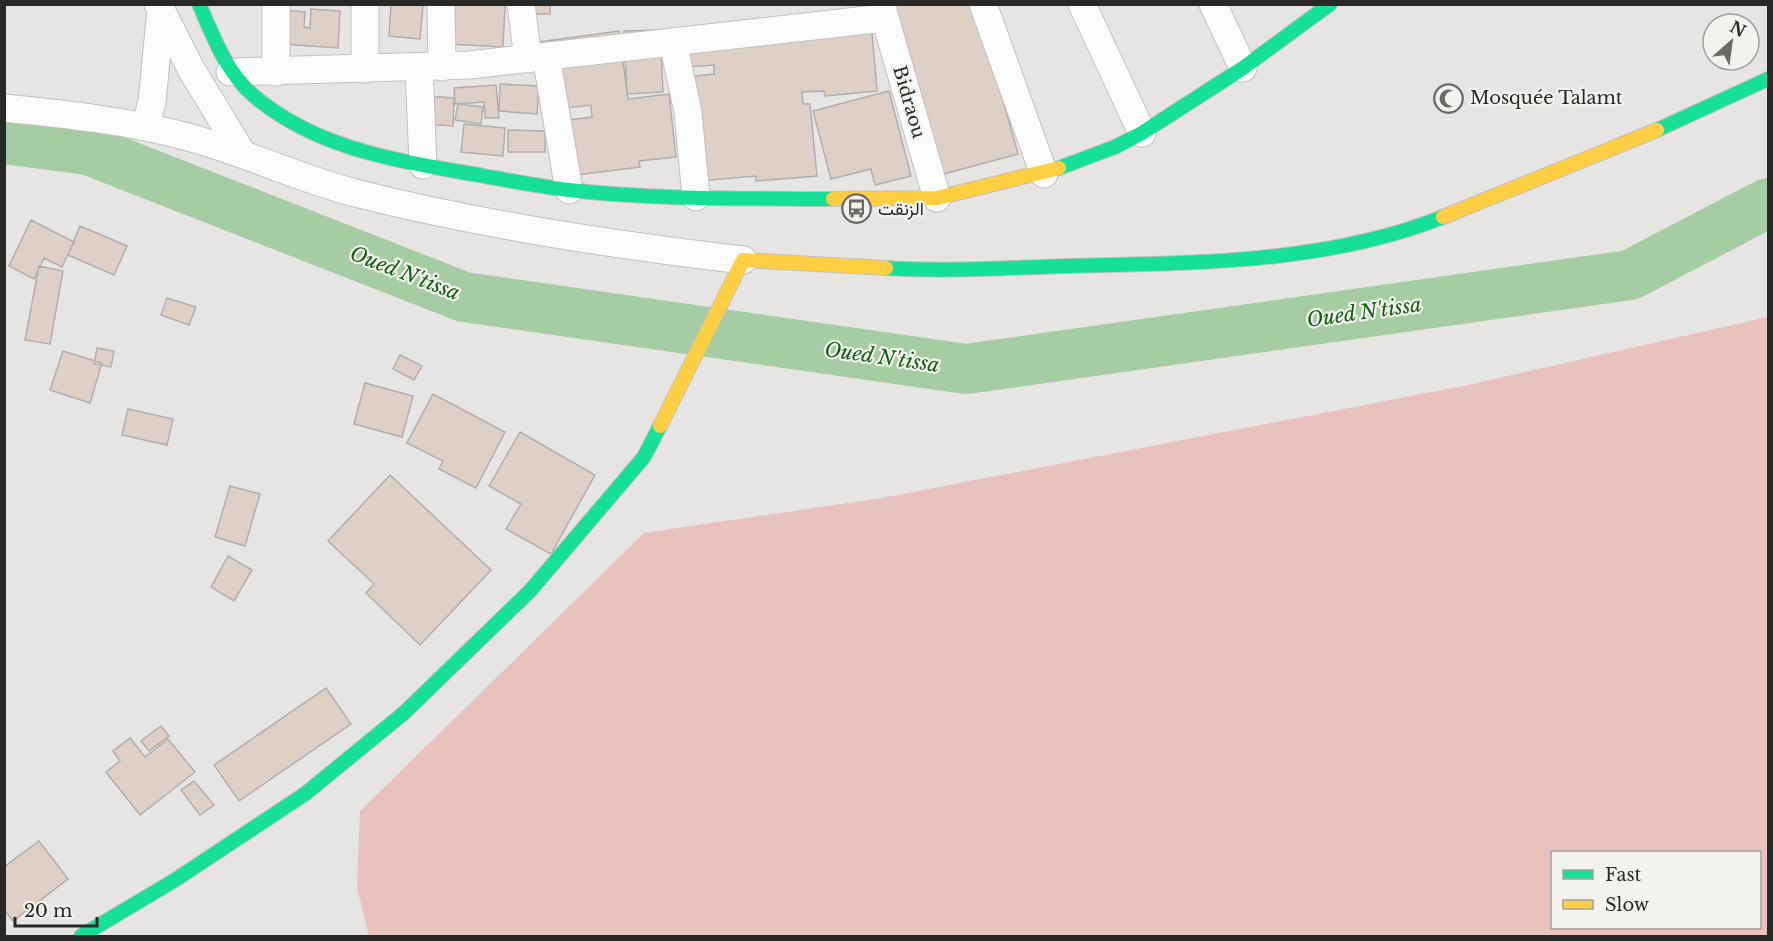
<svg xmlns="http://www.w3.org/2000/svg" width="1773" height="941" font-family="'Libre Baskerville',Vazirmatn,serif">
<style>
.green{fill:#e9c2be;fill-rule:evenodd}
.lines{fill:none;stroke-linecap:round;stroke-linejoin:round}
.river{stroke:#a5cca2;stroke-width:50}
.building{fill:#ded0c6;stroke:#b0afad;stroke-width:1.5}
.street-casing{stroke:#c1c1bf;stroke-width:29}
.fast-casing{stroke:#c1c1bf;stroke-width:16}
.slow-casing{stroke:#c1c1bf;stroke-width:16}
.street{stroke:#fbfbfb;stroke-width:27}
.fast{stroke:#16e098;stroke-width:14}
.slow{stroke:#ffcf43;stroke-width:14}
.labels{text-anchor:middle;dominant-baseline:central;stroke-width:4.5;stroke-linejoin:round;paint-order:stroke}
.poi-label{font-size:18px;fill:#282826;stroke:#f4f2ef;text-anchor:start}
.street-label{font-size:18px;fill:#282826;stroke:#f4f2ef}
.water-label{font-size:20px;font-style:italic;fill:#0f6112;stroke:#f4f2ef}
</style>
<rect width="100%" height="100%" fill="#e6e5e3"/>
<!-- green -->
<path class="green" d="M1768 317V936H369L357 888 360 811 644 533 882 498 1468 385ZM1552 852H1760V928H1552Z"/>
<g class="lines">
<!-- river -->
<path class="river" d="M4 139 88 150 464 297 966 369 1630 275 1768 203"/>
</g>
<!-- building -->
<path class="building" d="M391 4 423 5 420 39 389 36Z
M431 4 505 5 503 47 430 43Z
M524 4H550V14H524Z
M880 4H976L1018 154 929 178Z
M272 9 305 12 304 27 310 28 311 9 340 11 338 48 270 43Z
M870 9 877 91 825 96 824 91 802 92 803 104H810L817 176 756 181V176L686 182 676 78 714 74V65L675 68 671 29Z
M660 30 663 92 627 94 624 31Z
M619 31 628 99 669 94 676 157 639 161 640 167 560 177 553 122 592 117 591 105 550 110 539 42Z
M500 84 539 86 537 114 499 111Z
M496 85 499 118H485L484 102 455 104 454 88Z
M889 91 911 176 875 185 871 169 831 179 813 111Z
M412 95 454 98 453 126 427 124Z
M458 104 483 107 481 124 455 120Z
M464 124 505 128 503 156 461 152Z
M508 130 545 131V152H508Z
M31 220 74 242 62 267 44 258 34 279 9 266Z
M80 226 127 246 114 275 68 255Z
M39 266 63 271 50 344 25 340Z
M167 298 196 307 189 325 161 315Z
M97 348 114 351 111 367 94 364Z
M63 351 102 363 90 403 50 390Z
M400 355 422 366 414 380 393 369Z
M365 383 413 396 402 437 354 424Z
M433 394 505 432 476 488 439 469 443 461 407 443Z
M128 409 173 419 167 445 122 435Z
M520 432 595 475 551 554 506 529 521 504 489 486Z
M390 475 491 570 420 645 366 593 374 584 328 541Z
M230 486 260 494 245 546 215 537Z
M228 556 252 570 234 601 211 587Z
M326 688 351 724 239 801 214 765Z
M161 726 169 736 149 751 141 741Z
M130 738 145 757 168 739 195 772 140 815 106 772 120 761 113 751Z
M194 781 214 805 200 815 181 790Z
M39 841 68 879 13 921 4 910V867Z"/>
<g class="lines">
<defs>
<path id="street" d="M158 4 191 69 242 153
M276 4V72
M365 4V69
M441 4 442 67
M521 4 528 59
M881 4 937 198
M983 4 1044 174
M1082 4 1142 133
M1213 4 1243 68
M673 42 688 112 696 197
M546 56 569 190
M419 67 423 165
M230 72 470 65 884 18
M4 108C65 114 129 121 188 137 244 152 298 178 355 193 482 225 613 245 743 260
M145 127 152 102 161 9"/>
<path id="fast" d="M199 4C214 38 226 72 254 96 313 146 388 159 461 172 497 178 533 186 569 190 656 200 746 198 833 199
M1657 130 1768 79
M1059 168 1115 147 1142 133 1243 68 1330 4
M886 268C946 272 1007 268 1067 266 1192 263 1325 264 1443 217
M81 936 175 880 305 794 404 713 530 591 644 457 660 426"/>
<path id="slow" d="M833 199 937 198 1059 168
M1443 217 1657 130
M660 426 743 260 886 268"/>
</defs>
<!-- street casing -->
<use href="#street" class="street-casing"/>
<!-- fast casing -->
<use href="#fast" class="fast-casing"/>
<!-- slow casing -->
<use href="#slow" class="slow-casing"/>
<!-- street -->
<use href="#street" class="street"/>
<!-- fast -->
<use href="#fast" class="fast"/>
<!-- slow -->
<use href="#slow" class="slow"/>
</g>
<!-- icons -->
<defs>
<symbol id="mosque-ring" viewBox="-11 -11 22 22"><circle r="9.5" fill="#f4f2ef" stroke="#6a6a68" stroke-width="1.5"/><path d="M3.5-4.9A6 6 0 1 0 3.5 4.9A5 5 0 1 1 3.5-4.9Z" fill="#6a6a68"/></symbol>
<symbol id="bus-ring" viewBox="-11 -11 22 22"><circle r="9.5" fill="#f4f2ef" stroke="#6a6a68" stroke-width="1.5"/><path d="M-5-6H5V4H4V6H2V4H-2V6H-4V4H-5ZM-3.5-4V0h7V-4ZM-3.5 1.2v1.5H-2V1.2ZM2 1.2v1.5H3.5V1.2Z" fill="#6a6a68"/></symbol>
</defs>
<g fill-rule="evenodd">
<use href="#mosque-ring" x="1432" y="82" width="33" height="33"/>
<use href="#bus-ring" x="840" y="192" width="33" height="33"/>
</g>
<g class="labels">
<!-- poi labels -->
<g class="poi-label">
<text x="1470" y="98">Mosquée Talamt</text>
<text x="878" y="209">الزنقت</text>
</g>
<!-- street labels -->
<g class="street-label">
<text transform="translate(909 102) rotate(74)">Bidraou</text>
</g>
<!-- water labels -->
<g class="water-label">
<text transform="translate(405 273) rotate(21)">Oued N'tissa</text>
<text transform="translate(1364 312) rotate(-8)">Oued N'tissa</text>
<text transform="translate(882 357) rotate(8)">Oued N'tissa</text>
</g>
</g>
<!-- border -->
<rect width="1773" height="941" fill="none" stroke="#282826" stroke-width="12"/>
<!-- legend -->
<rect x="1551" y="851" width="210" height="78" fill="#f4f2ef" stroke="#a2a19f" stroke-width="1.5"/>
<rect x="1563" y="870" width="30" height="9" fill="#16e098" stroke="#a2a19f" stroke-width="1.5"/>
<text x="1605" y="881" font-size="18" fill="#282826">Fast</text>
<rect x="1563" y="900" width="30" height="9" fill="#ffcf43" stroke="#a2a19f" stroke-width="1.5"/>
<text x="1605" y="911" font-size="18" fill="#282826">Slow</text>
<!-- north arrow -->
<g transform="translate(1731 42) rotate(28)"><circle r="28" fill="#f4f2ef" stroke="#a2a19f" stroke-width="1.5"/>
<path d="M0-4.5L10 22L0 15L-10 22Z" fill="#6a6a68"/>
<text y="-9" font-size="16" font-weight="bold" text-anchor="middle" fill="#282826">N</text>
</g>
<!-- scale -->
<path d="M15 917v9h82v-9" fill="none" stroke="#282826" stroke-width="3"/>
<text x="24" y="917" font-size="18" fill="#282826" stroke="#f4f2ef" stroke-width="4.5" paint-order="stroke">20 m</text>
</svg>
